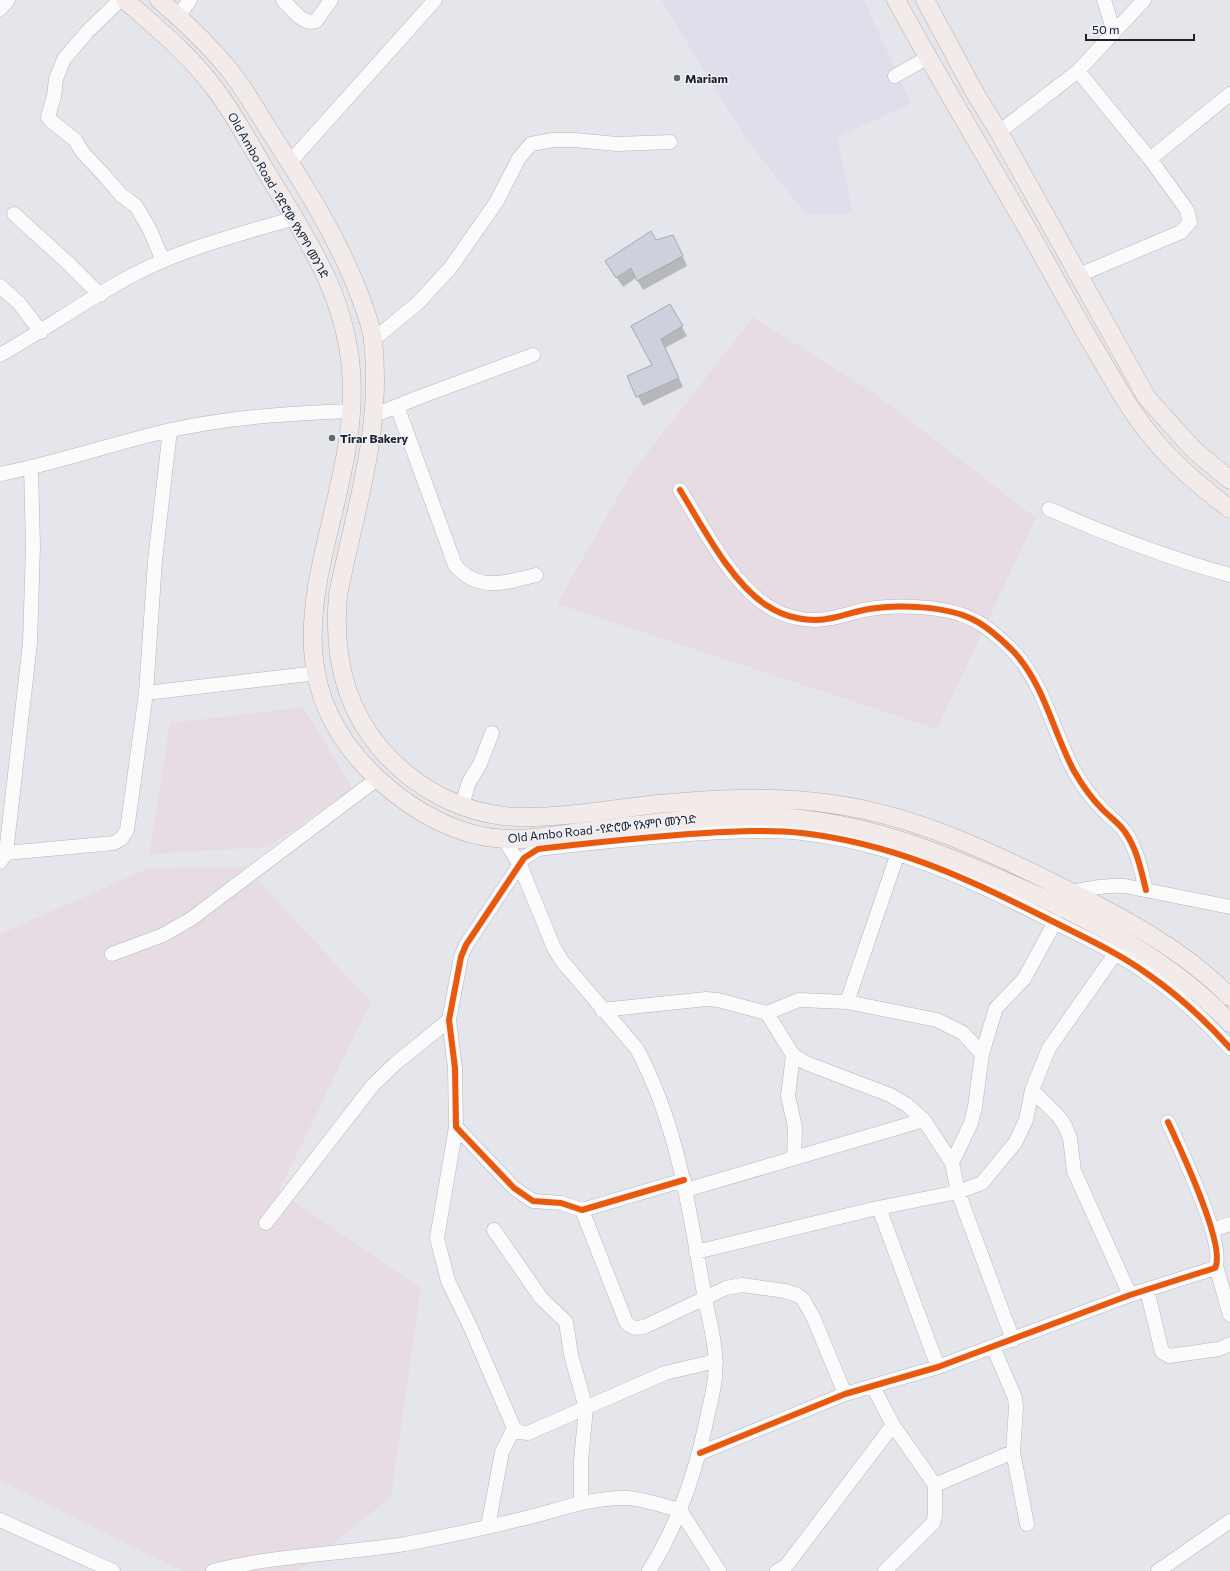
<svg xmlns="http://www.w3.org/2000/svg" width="1230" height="1571" font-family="Commissioner,'Noto Sans Ethiopic',sans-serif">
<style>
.commercial{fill:#e1ddeb}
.industrial{fill:#e8dce4}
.shadow{fill:#0003}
.building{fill:#ced1dd;stroke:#a8a9ad}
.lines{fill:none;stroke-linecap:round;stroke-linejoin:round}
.minor-casing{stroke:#b4b6ba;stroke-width:15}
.major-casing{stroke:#b8adac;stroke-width:19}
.minor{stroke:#fbfbfc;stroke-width:14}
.major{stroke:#f2ebe9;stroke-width:18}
.cycleway-casing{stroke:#eef1fc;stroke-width:8}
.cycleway{stroke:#e8590c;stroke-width:6}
.poi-dot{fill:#65666a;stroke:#eef1fc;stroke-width:1.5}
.labels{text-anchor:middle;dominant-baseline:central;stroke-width:3;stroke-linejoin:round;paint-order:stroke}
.poi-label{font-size:12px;font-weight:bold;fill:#202124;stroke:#eef1fc;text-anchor:start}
.street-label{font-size:12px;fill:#202124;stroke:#eef1fc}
</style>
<rect width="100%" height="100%" fill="#e4e6ec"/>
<!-- commercial -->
<path class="commercial" d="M661 0H864L911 104 837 137 853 214H806L746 139Z"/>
<!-- industrial -->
<path class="industrial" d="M753 317 877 395 1036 518 937 729 557 604 630 475Z
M303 707 353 789 268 847 149 854 170 723Z
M246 867 371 1002 279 1191 421 1288 391 1497 299 1571H182L0 1481V934L149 868Z"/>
<!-- shadow -->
<path class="shadow" d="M656 242 678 246 687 266 643 290 636 278 623 287 612 271Z
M670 306 687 336 665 348 683 387 643 406 628 377 654 365Z"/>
<!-- building -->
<path class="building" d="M651 231 656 240 673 235 683 256 637 281 631 268 616 278 605 261Z
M670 304 683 326 661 339 679 378 636 397 627 376 652 365 631 326Z"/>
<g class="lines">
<defs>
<path id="minor" d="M120 0 87 32 64 59 56 79 54 96 48 117 50 120 75 140 83 153 104 175 121 195 136 206 149 228 163 261
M283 0C291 8 303 26 316 21L331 0
M1104 0 1114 32
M0 9 8 0
M178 16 190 0
M1078 71 1150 159 1187 210 1190 222 1181 232 1079 275
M895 76 927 58
M999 132 1078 71 1144 0
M1150 159 1230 94
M290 162 435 0
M14 214 68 263 100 295
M0 286 19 303 41 332
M373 340 419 302 451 267 497 201 519 158 531 144 553 140H574L617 144 670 142
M0 355C44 330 86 300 131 276 181 249 240 234 295 218
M397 406 455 565C477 592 506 583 536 575
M375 415 417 398 533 355
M0 474C58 463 113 443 171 430 231 417 291 413 352 411
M680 490C703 527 730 581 766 605 785 618 810 623 832 618 844 616 856 611 869 609 897 604 948 606 974 620 988 627 1003 641 1014 652 1045 686 1053 732 1074 771 1082 785 1092 799 1103 810 1110 817 1120 824 1125 832 1137 849 1141 870 1146 890
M1049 509C1108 535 1168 558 1230 575
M146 693 317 673
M462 805 469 782 480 764 492 733
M504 839 520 865 554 948 562 961 637 1049C677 1124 689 1206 703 1288 708 1318 718 1346 715 1377 714 1389 711 1401 708 1413 697 1469 679 1523 649 1571
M6 853 30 643 33 546 31 468
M0 862 6 853 114 843 121 839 127 830 146 693 155 561 170 430
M1070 897 1073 892C1090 888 1107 885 1125 886L1230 907
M112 954 163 935 191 919 377 779
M847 1002 898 853
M602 1010 706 999 718 1000 767 1013 799 1000 847 1002 937 1020 963 1033 982 1054
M767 1013 793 1055 806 1063 890 1095 907 1105 924 1120 952 1163 958 1192 1013 1340
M793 1055 788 1096 795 1127 794 1158
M1032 1090 1059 1117 1065 1126 1070 1138 1074 1171 1130 1295
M456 1127 437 1238 448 1281 470 1326 514 1428 519 1432 528 1433 665 1373 716 1361
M952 1163 971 1123 975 1107 982 1054 996 1008 1024 979 1055 922
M684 1180 582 1210 561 1203 533 1201 514 1188 456 1127 455 1068 449 1020 461 957 466 945 524 858 538 849C588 843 639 838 689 834 726 832 765 829 802 833 889 843 963 876 1040 915 1077 934 1116 951 1149 975 1179 996 1206 1021 1230 1048
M686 1190 924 1120
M879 1208 938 1367
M582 1210 626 1322C633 1329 637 1329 646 1326L726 1288 742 1285 785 1291 797 1295 803 1299 814 1319 845 1394
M266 1223 373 1085 396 1063 449 1020
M494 1230 541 1298 566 1322 571 1355 586 1408 581 1461V1503
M1212 1230 1230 1224
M696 1252 873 1209 958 1192 982 1183 1015 1143 1026 1120 1032 1090 1049 1048 1115 954
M1216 1266 1230 1315
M1147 1290 1162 1352 1169 1356 1219 1349 1230 1344
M993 1347 1015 1398 1016 1407 1013 1452 1027 1524
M873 1387 893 1425 935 1485 1013 1452
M700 1453 845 1394 938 1367 1130 1295 1215 1268C1227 1247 1179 1146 1168 1122
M0 1520 113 1571
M488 1526 502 1452 514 1428
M213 1571C275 1555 341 1554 405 1544 442 1537 480 1529 517 1520 554 1512 589 1497 627 1498 644 1499 663 1506 680 1510L719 1571
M777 1571 786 1566 893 1425
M885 1571 933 1523 935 1516V1485
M1158 1571 1230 1521"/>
<path id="major" d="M125 0C157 28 190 55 215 89 235 115 250 145 267 173 306 238 345 293 351 370 363 517 241 653 379 780 414 812 460 838 508 839 532 840 557 835 580 832 646 824 711 814 778 817 867 822 947 855 1027 891 1102 925 1173 963 1230 1023
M159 0C185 22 209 45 230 71 244 88 255 108 267 127 302 181 337 236 360 296 365 311 372 326 373 341 383 430 355 509 338 595 333 651 343 704 380 748 414 788 464 815 517 817 564 818 612 809 658 804 716 799 775 795 832 804 912 815 985 849 1057 885 1118 915 1182 948 1230 997
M896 0C938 77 984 153 1028 230 1053 274 1076 318 1102 361 1117 387 1132 413 1151 436 1173 464 1201 487 1230 509
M925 0 976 95 999 132 1147 398 1194 450 1230 480"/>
</defs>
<!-- minor casing -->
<use href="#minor" class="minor-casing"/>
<!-- major casing -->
<use href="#major" class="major-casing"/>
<!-- minor -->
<use href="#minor" class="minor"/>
<!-- major -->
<use href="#major" class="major"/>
<defs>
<path id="cycleway" d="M680 490C703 527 730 581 766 605 785 618 810 623 832 618 844 616 856 611 869 609 897 604 948 606 974 620 988 627 1003 641 1014 652 1045 686 1053 732 1074 771 1082 785 1092 799 1103 810 1110 817 1120 824 1125 832 1137 849 1141 870 1146 890
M684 1180 582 1210 561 1203 533 1201 514 1188 456 1127 455 1068 449 1020 461 957 466 945 524 858 538 849C588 843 639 838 689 834 726 832 765 829 802 833 889 843 963 876 1040 915 1077 934 1116 951 1149 975 1179 996 1206 1021 1230 1048
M700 1453 845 1394 938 1367 1130 1295 1215 1268C1227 1247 1179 1146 1168 1122"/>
</defs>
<!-- cycleway casing -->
<use href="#cycleway" class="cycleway-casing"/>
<!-- cycleway -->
<use href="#cycleway" class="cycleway"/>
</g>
<!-- markers -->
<g class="poi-dot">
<circle cx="677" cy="78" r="4"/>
<circle cx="332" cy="438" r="4"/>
</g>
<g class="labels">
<!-- poi labels -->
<g class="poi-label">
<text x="685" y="78">Mariam</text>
<text x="340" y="438">Tirar Bakery</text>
</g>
<!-- street labels -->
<g class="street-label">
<text transform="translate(279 195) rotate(60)">Old Ambo Road -የድሮው የአምቦ መንገድ</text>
<text transform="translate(602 828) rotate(-6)">Old Ambo Road -የድሮው የአምቦ መንገድ</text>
</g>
</g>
<!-- scale -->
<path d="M1086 34v6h108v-6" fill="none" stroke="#202124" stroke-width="2"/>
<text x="1092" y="34" font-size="12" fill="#202124" stroke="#eef1fc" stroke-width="3" paint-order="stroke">50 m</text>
</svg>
